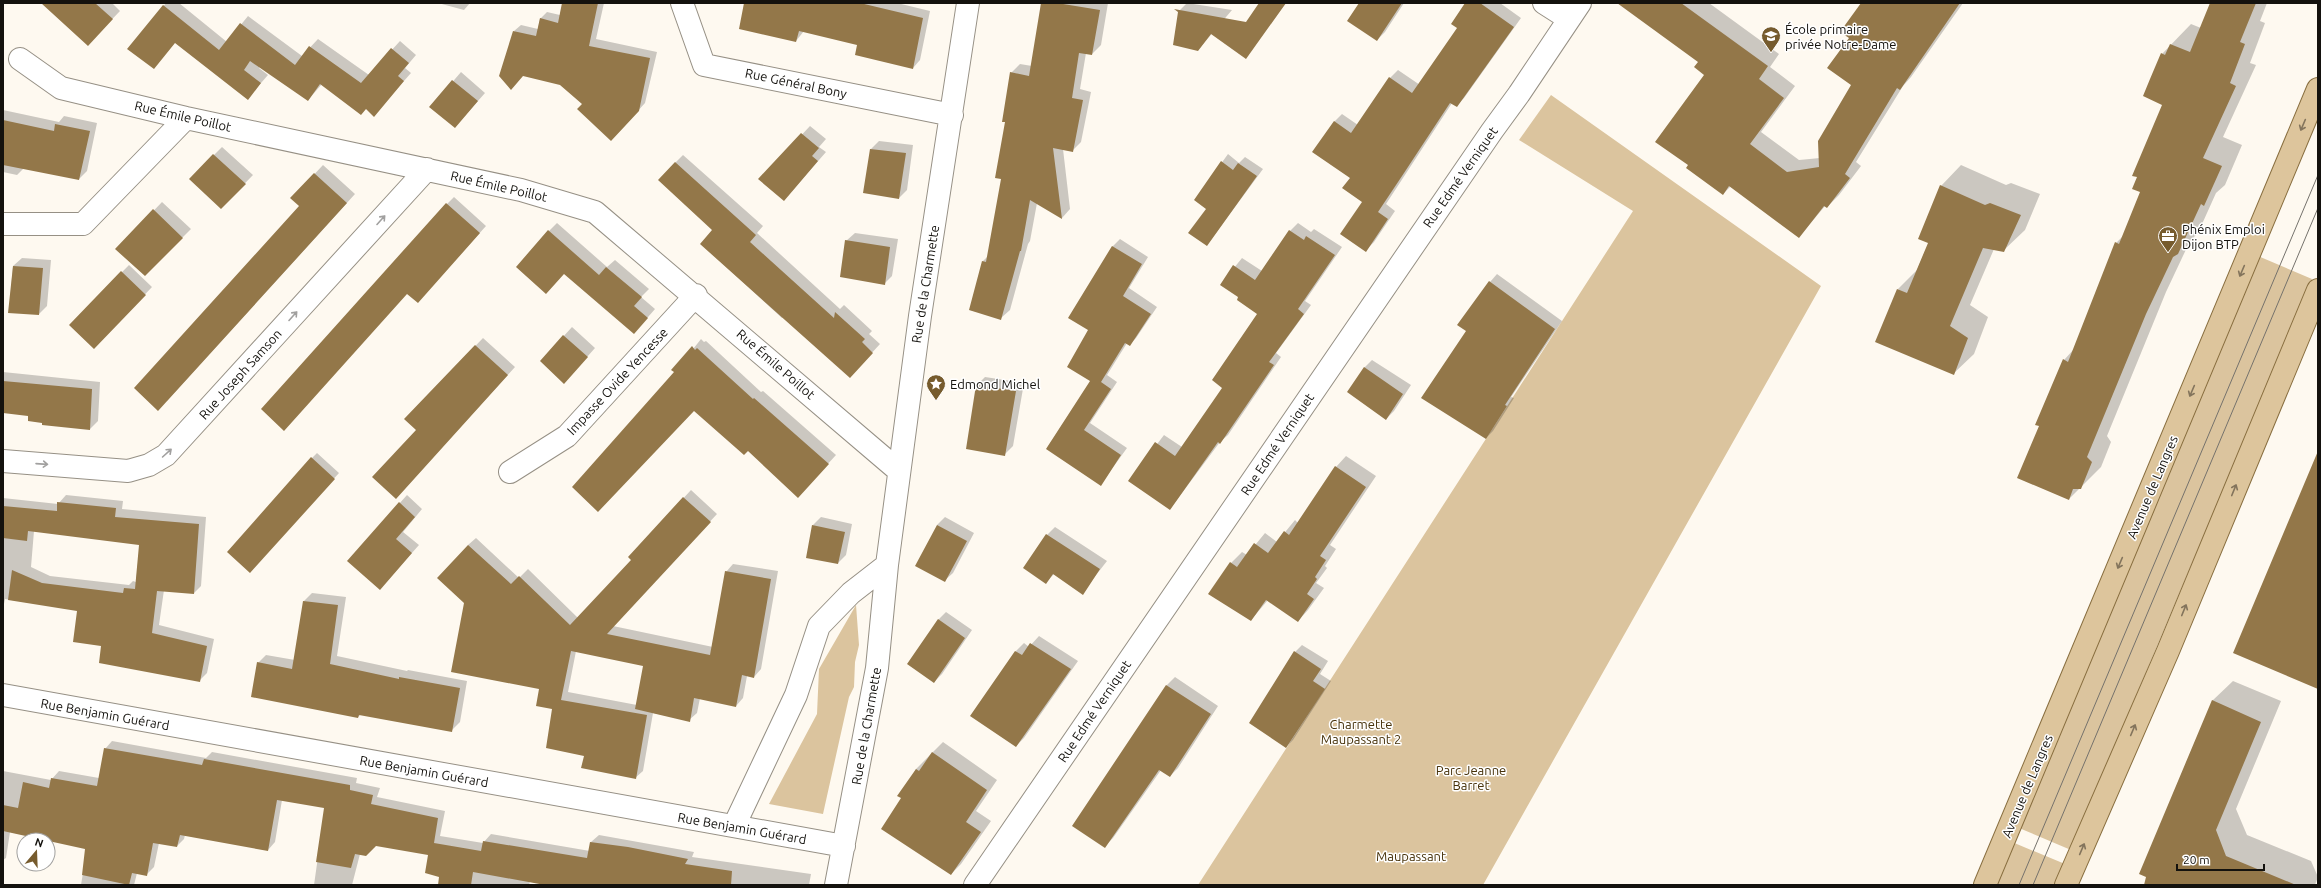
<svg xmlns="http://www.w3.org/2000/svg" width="2321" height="888" font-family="Ubuntu,sans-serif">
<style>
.green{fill:#dbc49e}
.shadow{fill:#0003;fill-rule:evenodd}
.building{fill:#937749}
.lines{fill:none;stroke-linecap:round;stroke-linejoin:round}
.minor-casing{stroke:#969085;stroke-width:24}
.primary-casing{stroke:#886e3f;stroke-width:24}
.minor{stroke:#fff;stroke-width:22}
.primary{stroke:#ddc59c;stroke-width:22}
.tram{stroke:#75726c;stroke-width:1}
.oneway{stroke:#83745c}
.oneway2{stroke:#a1a09f}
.labels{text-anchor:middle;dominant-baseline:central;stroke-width:3;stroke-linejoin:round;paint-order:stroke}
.poi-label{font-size:13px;fill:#14120e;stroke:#fff;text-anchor:start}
.street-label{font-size:13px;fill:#14120e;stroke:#fff}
.park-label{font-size:13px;fill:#47320a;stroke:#fff}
</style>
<rect width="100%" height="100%" fill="#fef9f0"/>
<!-- green -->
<path class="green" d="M1551 95 1821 286 1483 885H1198L1633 211 1519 140Z
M2258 256 2312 279 2071 850 2019 828Z
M856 605 859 645 855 662 854 687 849 697 823 814 769 804 817 714 819 669Z
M2012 842 2065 864 2056 885H1994Z"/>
<!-- shadow -->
<path class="shadow" d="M43 3H112L120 11 96 36Z
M166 3H179L227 42 248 16 302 56 318 39 369 75 400 41 416 55 405 68 411 73 374 115 367 108 322 84 308 100 260 66 259 68 268 75 248 98 176 42 129 49Z
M438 3H470L464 10Z
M563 3H604L596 39 657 52 645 103 618 133 583 104 514 31 521 25 538 29 540 19 547 12 560 15Z
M745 3H897L930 11 920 60 913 68 858 44 804 31 796 41Z
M1042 3H1108L1101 45 1092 54 1086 53 1080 89 1091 92 1081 142 1072 151 1063 149 1070 209 1062 218 1037 203 1030 241 1028 244 1010 310 1001 318 970 310 983 261 989 255 1002 178 1011 73 1020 64 1032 66Z
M1187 3 1232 10 1198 50 1180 10Z
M1261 3H1286L1246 57Z
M1360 3H1404L1385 32 1377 40Z
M1466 3H1500L1521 18 1464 98 1456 106 1452 103 1386 204 1395 211 1374 242 1366 250 1364 202 1351 177 1334 122 1342 114 1358 125 1390 78 1398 70 1420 85 1459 28Z
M1637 3H1709L1779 54 1770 67 1795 86 1761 132 1799 160 1820 158 1852 85 1850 38 1863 3H1963L1911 77 1903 86 1856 162 1861 166 1839 195 1827 207 1825 206 1799 237 1731 186 1723 194 1689 165 1705 75 1699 62Z
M2211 3H2267L2260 21 2265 23 2250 63 2256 65 2223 137 2242 145 2225 185 2216 193 2198 233 2190 241 2166 292 2107 436 2111 442 2101 467 2069 499 2040 426 2064 360 2074 349 2116 243 2123 236 2141 192 2163 104 2162 54 2191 24 2201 28Z
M461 72 485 93 455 127 431 107Z
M3 110 59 122 64 116 97 123 87 171 79 179 24 168 17 175 3 172Z
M810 126 826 139 819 147 826 152 792 191 760 179Z
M879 141 913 145 907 190 899 198 871 149Z
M222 147 253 175 221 208 190 179Z
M1228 154 1239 163 1245 157 1263 169 1207 245V208L1195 200Z
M683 155 763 226 757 233 840 309 844 305 872 331 869 334 880 344 858 368 784 316 782 318 701 244 713 230 675 163Z
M323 165 355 194 166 402 301 206 292 198Z
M1961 165 2006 185 2011 183 2040 194 2025 230 2004 250 1994 249 1970 305 1988 317 1974 354 1953 374 1898 289 1917 270 1929 242 1941 186Z
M454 197 486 226 424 295 447 204Z
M162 202 191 229 145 275 117 249Z
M557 223 607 267 615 260 649 289 641 297 655 309 642 324 564 273 549 231Z
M1298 223 1311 232 1314 229 1342 247 1305 301 1311 305 1276 353 1281 357 1228 435 1220 442 1170 509 1129 481 1164 435 1182 447 1224 387 1258 314 1240 297 1221 284 1242 258 1262 271 1290 231Z
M855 233 898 239 892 276 884 284 846 241Z
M1120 239 1148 257 1129 288 1157 307 1136 338 1129 345 1127 343 1107 375 1117 382 1090 423 1127 448 1101 484 1047 448 1091 381 1090 329 1070 317 1113 246Z
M22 258 51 260 47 306 39 314 9 312 13 266Z
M129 265 152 287 94 348 70 325Z
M1497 274 1562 321 1511 397 1514 398 1493 431 1486 438 1467 331 1490 282Z
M572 327 595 348 572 374 541 361Z
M483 338 515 367 403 490 417 430 405 419Z
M701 339 704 342 706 341 761 392 763 391 836 455 806 488 675 372Z
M1372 360 1411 385 1394 411 1386 419 1364 368Z
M3 372 100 382 98 421 90 429 29 415 3 412Z
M985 377 1024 383 1013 446 1005 454 977 385Z
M317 453 339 473 254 567 312 458Z
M1346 456 1376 476 1330 545 1336 549 1325 566 1327 568 1316 583 1324 588 1308 610 1298 621 1268 600 1251 620 1209 594 1231 563 1242 552 1247 555 1265 533 1277 542 1295 520 1298 523 1336 467Z
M691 490 717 514 613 626 713 647 726 572 733 564 778 571 761 669 754 677 747 676 743 698 736 706 700 698 697 713 689 720 653 713 643 771 635 778 585 755 540 689 465 603 468 545 476 538 519 578 528 569 578 618 632 560 629 557ZM576 651 644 665 637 705 568 692Z
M66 495 123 501 122 509 206 517 201 586 194 593 164 590 159 625 214 639 207 673 199 681 103 645 78 610 5 599 3 609V498L58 504ZM34 531 140 544 136 582 133 581 129 585 50 576 31 567Z
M407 495 422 509 403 532 419 545 387 581 348 561Z
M821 517 852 524 846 555 838 563 813 525Z
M945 517 974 533 953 573 944 581 937 525Z
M1055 527 1107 561 1082 593 1054 574 1046 582 1047 535Z
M312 593 346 597 337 656 407 671 408 670 467 681 460 722 452 730 361 714 358 717 258 663 266 655 295 660 304 601Z
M946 612 972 630 942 674 934 682 938 620Z
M1039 636 1078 661 1024 738 1016 746 972 715 1016 651 1024 643 1029 647Z
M1302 645 1328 661 1320 674 1331 681 1293 740 1286 747 1295 652Z
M1175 677 1218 706 1178 768 1170 776 1161 770 1113 838 1105 846 1074 826 1167 685Z
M2233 681 2281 701 2236 809 2247 835 2311 861 2318 877 2315 885H2159L2212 701Z
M112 741 206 758 212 752 357 778 356 783 380 788 377 797 445 811 440 836 483 843 491 834 590 851 591 842 599 835 694 852 692 857 811 874 809 885H551L530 881 529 885H439L440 876 429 854 376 845 360 854 352 885H314L325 807 282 800 275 842 268 850 185 835 184 839 177 846 159 843 154 867 147 874 137 873 134 885H81L87 848 10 832 6 858 3 860V771L51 780 59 771 99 778 105 749Z
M943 742 997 780 976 811 991 821 961 864 951 874 902 798 916 769Z"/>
<!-- building -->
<path class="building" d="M41 3H95L113 19 88 46Z
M562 3H598L589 46 650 58 639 111 611 141 577 109 582 104 560 85 523 76 511 90 499 76 513 31 536 36 540 18 558 23Z
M744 3H860L923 18 913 69 855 55 857 45 799 31 796 42 739 29Z
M1041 3H1057L1100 10 1092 55 1079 53 1072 98 1083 100 1073 152 1053 148 1062 219 1030 200 1021 251H1020L1001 320 969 310 982 261 986 262 1001 179 995 178 1005 122H1002L1010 72 1029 76Z
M1259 3H1286L1246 59 1211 34 1198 51 1173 45 1178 12 1174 9 1246 22Z
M1359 3H1402L1377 41 1347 21Z
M1465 3H1480L1514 27 1457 107 1450 103 1404 173 1378 212 1388 219 1366 252 1340 234 1362 202 1342 188 1350 178 1312 152 1334 121 1351 133 1389 77 1412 93 1457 28 1451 24Z
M1617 3H1681L1768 66 1759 79 1784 98 1750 144 1787 172 1819 167 1818 141 1851 85 1827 68 1849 38 1840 32 1861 3H1960L1900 90 1897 88 1845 174 1850 178 1827 208 1824 206 1799 238 1729 186 1723 195 1686 168 1688 165 1655 142 1704 75 1694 67 1698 62Z
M2210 3H2256L2240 42 2245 44 2230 83 2236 86 2203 158 2222 166 2204 206 2201 204 2178 254 2173 257 2146 314 2087 457 2092 462 2081 489H2073L2069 500 2017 478 2039 426 2035 425 2063 359 2068 362 2115 242 2119 244 2140 192 2132 189 2137 177 2132 176 2162 105 2143 96 2150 79 2161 53 2165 55 2170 44 2190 52Z
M163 5 219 50 240 23 295 65 309 46 361 83 391 48 409 63 398 76 404 81 374 117 366 109 361 115 320 84 308 101 250 61 244 70 261 83 248 100 175 43 154 69 127 49Z
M452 80 478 101 455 128 429 107Z
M3 120 54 131 55 124 90 131 79 180 3 165Z
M801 133 819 148 812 156 818 161 784 201 758 179Z
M870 149 906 153 899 199 863 193Z
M213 154 246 184 221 209 189 179Z
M1221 161 1233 170 1238 163 1257 176 1207 246 1188 233 1206 209 1194 200Z
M675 162 756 235 750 242 834 318 835 312 865 339 862 342 873 353 850 378 700 244 712 230 658 180Z
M314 173 347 203 158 411 134 388 299 206 290 198Z
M1940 185 1985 205 1990 203 2021 215 2004 252 1983 248 1950 326 1968 338 1954 375 1875 342 1897 289 1907 293 1928 243 1918 239Z
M446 203 480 233 418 303 407 294 284 431 261 409Z
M153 209 183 238 145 276 115 249Z
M548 230 599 275 606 267 642 297 634 306 648 318 634 334 564 274 546 294 516 267Z
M1289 230 1304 240 1306 236 1335 255 1298 309 1304 314 1269 362 1274 365 1220 444 1218 442 1170 510 1128 481 1155 442 1175 456 1222 388 1212 380 1257 314 1237 300 1238 297 1220 285 1233 265 1255 280Z
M845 240 890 247 885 285 840 277Z
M1112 246 1142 264 1123 296 1151 314 1130 346 1125 343 1101 382 1111 389 1084 430 1121 455 1101 486 1046 449 1090 381 1067 367 1088 330 1068 318Z
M13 266 43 268 39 315 8 313Z
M121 271 146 295 94 349 69 325Z
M1489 281 1555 329 1505 405 1507 406 1486 439 1421 398 1466 331 1457 325Z
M563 335 588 357 564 384 540 361Z
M475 345 508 375 396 499 372 477 416 430 404 419Z
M692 346 695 350 697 348 753 399 754 398 829 464 798 498 748 451 744 455 694 411 598 512 572 487 674 372 671 370Z
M1364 367 1403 394 1386 420 1347 392Z
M3 381 92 389 90 430 42 425V423L28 421V416L3 413Z
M976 385 1016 391 1005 456 966 449Z
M2318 451V689L2233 653Z
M311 457 335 479 250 573 227 552Z
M1335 466 1366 487 1320 556 1326 560 1315 577 1317 579 1307 594 1314 599 1298 622 1266 600 1251 621 1208 594 1230 562 1237 567 1254 543 1268 553 1284 531 1289 535Z
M683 497 711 522 607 634 710 655 725 571 771 579 754 678 742 675 736 707 694 698 690 722 635 709 643 666 571 651 561 700 647 715 636 779 581 768 584 756 546 748 552 709 536 706 539 689 451 672 464 603 437 578 468 545 511 584 519 576 570 625 631 560 628 557Z
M57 502 116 508 115 517 199 524 194 594 157 591 152 633 207 646 200 682 99 663 101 646 73 642 77 611 8 600 12 570 42 583 123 593 124 588 135 589 139 545 28 531 27 541 3 538V506L57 511Z
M399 502 415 517 396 539 412 553 380 590 347 561Z
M812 525 845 532 838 564 806 558Z
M937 525 967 541 945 582 915 566Z
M1046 534 1100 569 1083 595 1053 574 1046 584 1023 568Z
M303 601 338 605 330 664 399 679V677L460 688 452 732 359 715 358 718 251 697 257 662 292 669Z
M938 619 965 638 934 683 907 664Z
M1030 643 1071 669 1016 747 970 716 1015 651 1022 655Z
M1294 651 1321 669 1313 681 1325 689 1286 748 1249 723Z
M1166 685 1211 714 1170 777 1159 770 1105 848 1072 826Z
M2212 700 2261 722 2216 830 2226 856 2296 885H2144L2146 877 2139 874Z
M104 748 202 765 204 759 350 785V790L373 795 371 804 438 818 434 843 481 851 483 841 587 858 590 842 628 847 688 859 685 864 732 871 731 885H545L473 872 471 885H438L439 877 425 873 428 855 376 846 366 856 355 854 351 868 316 862 324 808 277 800 268 851 180 835 177 847 153 843 147 876 132 873 129 885 82 875 85 849 3 831V805L18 808 23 782 49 788 51 778 97 786Z
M932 752 987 790 966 822 981 832 951 875 881 829 901 798 897 796 916 769 919 771Z"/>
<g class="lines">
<defs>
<path id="minor" d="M682 3 704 65 952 115
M1544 3 1569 19
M20 59 61 88 186 118 521 190 595 212 899 471
M3 224H83L186 118
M3 461 128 471 149 465 166 455 427 169
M510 472 567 436 696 295
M3 695 844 846
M734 826 796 695 819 626 851 593 887 565
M836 885 877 668 887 565 920 316 968 3
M975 885 1492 131 1519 94 1580 3"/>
<path id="primary" d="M1985 885 2318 89
M2066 885 2168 651 2318 290"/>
</defs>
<!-- minor casing -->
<use href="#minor" class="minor-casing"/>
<!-- primary casing -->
<use href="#primary" class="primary-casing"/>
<!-- minor -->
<use href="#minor" class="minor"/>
<!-- primary -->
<use href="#primary" class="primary"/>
<!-- tram -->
<path class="tram" d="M2019 885 2318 175
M2033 885 2318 208"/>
</g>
<!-- one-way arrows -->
<defs><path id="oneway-shaft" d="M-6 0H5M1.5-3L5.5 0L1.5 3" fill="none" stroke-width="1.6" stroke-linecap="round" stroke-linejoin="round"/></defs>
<g class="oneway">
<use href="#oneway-shaft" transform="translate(2303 125) rotate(113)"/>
<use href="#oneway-shaft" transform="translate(2242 271) rotate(113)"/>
<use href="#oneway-shaft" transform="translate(2192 391) rotate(113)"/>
<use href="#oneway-shaft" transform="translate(2234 490) rotate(-68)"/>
<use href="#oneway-shaft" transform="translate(2120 563) rotate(113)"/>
<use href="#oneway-shaft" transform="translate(2184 610) rotate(-68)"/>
<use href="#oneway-shaft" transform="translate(2133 730) rotate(-67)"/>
<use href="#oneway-shaft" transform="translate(2082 849) rotate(-67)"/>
</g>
<g class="oneway2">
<use href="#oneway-shaft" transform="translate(381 220) rotate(-48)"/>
<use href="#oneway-shaft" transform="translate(293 316) rotate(-48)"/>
<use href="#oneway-shaft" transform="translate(167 453) rotate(-42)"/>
<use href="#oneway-shaft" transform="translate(42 464) rotate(4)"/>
</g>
<!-- icons -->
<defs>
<symbol id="school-pin" viewBox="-11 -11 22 30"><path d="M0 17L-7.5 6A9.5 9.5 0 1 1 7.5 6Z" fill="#765b2d" stroke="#fff"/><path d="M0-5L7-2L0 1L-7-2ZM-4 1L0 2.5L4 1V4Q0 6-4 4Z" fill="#fff"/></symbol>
<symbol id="office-pin" viewBox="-11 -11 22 30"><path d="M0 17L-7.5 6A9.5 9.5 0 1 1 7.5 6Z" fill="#765b2d" stroke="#fff"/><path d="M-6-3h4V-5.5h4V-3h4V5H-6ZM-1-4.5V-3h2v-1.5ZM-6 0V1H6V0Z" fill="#fff"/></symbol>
<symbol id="sight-pin" viewBox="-11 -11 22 30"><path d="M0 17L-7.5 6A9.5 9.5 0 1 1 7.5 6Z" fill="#765b2d" stroke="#fff"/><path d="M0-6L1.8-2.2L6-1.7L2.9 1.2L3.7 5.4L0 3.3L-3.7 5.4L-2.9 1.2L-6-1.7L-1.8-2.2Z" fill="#fff"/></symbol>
</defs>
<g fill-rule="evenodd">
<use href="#school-pin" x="1760" y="25" width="22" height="30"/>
<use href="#office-pin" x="2157" y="225" width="22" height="30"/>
<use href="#sight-pin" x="925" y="373" width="22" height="30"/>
</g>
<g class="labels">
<!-- poi labels -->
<g class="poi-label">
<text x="1785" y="29">École primaire<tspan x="1785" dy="15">privée Notre-Dame</tspan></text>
<text x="2182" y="229">Phénix Emploi<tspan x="2182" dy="15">Dijon BTP</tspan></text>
<text x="950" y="384">Edmond Michel</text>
</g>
<!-- street labels -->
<g class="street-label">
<text transform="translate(796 83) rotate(12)">Rue Général Bony</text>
<text transform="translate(183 116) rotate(13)">Rue Émile Poillot</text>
<text transform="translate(1460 177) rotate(-55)">Rue Edmé Verniquet</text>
<text transform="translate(499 186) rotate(13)">Rue Émile Poillot</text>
<text transform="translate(925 284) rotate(-81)">Rue de la Charmette</text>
<text transform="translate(776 364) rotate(41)">Rue Émile Poillot</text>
<text transform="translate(240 374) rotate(-48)">Rue Joseph Samson</text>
<text transform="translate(617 381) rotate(-47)">Impasse Ovide Yencesse</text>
<text transform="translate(1277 444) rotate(-56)">Rue Edmé Verniquet</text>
<text transform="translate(2152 487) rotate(-67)">Avenue de Langres</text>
<text transform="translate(1094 711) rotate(-56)">Rue Edmé Verniquet</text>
<text transform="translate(105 714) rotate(10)">Rue Benjamin Guérard</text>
<text transform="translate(866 726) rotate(-80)">Rue de la Charmette</text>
<text transform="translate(424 771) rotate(10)">Rue Benjamin Guérard</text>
<text transform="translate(2027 786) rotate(-67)">Avenue de Langres</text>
<text transform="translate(742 828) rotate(10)">Rue Benjamin Guérard</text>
</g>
<!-- park labels -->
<g class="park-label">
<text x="1361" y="724">Charmette<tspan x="1361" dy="15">Maupassant 2</tspan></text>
<text x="1471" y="770">Parc Jeanne<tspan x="1471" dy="15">Barret</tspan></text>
<text x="1411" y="856">Maupassant</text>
</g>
</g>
<!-- border -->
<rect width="2321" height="888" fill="none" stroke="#14120e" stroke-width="8"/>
<!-- north arrow -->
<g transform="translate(36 852) rotate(19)"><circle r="19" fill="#ffffff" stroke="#a1a09f"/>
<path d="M0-3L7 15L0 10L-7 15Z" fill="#765b2d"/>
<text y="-6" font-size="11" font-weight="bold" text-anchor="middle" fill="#14120e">N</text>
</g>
<!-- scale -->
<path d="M2177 864v6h87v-6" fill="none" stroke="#14120e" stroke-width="2"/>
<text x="2183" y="864" font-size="12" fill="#14120e" stroke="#ffffff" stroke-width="3" paint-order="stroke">20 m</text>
</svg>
